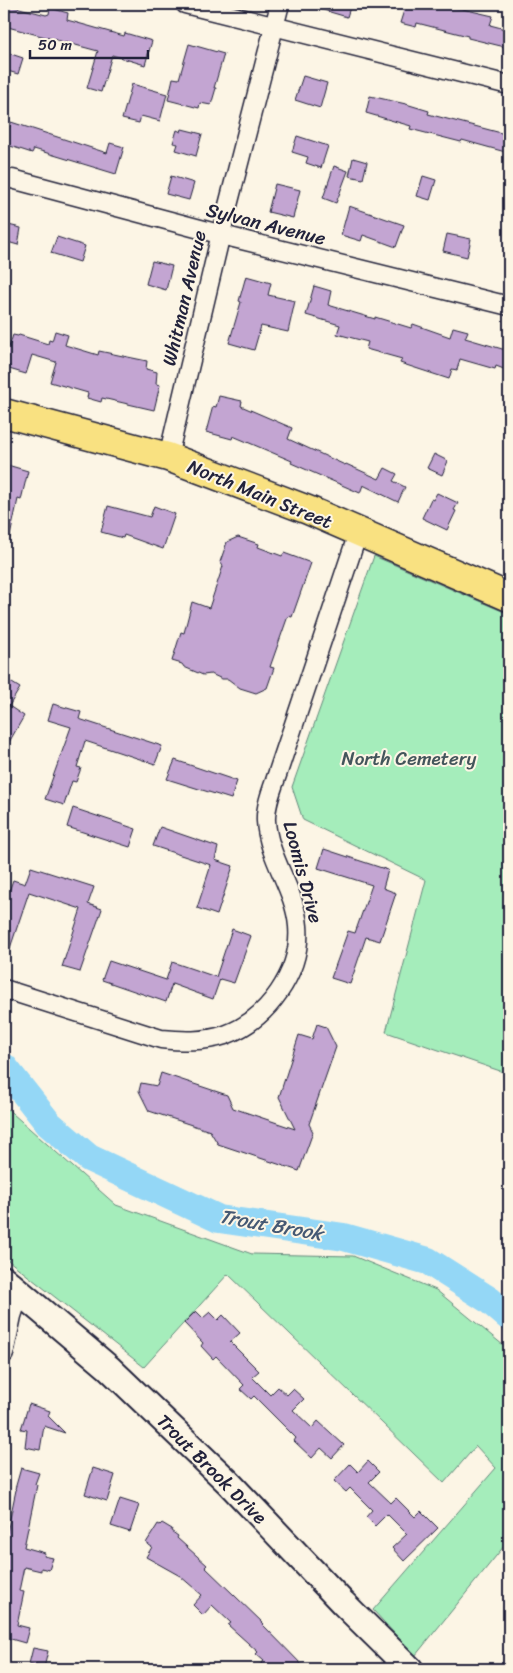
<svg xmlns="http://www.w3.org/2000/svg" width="513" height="1673" font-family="Sriracha,sans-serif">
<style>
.green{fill:#a5edbb;stroke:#64887b}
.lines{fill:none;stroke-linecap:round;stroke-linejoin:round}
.river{stroke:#94d7f6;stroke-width:28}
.building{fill:#c3a5d2;stroke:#22223b}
.minor-casing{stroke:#22223b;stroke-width:21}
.secondary-casing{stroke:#22223b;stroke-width:29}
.primary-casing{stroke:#22223b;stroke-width:31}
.minor{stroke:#fcf5e5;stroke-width:18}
.secondary{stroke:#fcf5e5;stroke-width:25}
.primary{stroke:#f9e181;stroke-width:28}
.labels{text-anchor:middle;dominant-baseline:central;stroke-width:4;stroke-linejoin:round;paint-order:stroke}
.street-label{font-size:19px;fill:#22223b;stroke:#fcf5e5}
.park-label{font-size:19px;fill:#43555b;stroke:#fcf5e5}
.water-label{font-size:20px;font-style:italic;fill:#445873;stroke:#fcf5e5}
</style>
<rect width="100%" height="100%" fill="#fcf5e5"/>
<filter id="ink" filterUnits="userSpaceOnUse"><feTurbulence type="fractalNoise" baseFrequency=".02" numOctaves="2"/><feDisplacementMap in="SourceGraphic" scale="10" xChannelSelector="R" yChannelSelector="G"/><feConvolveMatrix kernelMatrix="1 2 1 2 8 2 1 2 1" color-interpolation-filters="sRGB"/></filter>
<g filter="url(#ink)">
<!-- green -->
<path class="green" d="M374 556 509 614V1074L386 1032 426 880 303 820 292 787Z
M4 1106 116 1205 252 1254 353 1256 436 1290 509 1350V1540L415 1656 373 1610 496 1468 476 1446 444 1483 228 1274 144 1367 4 1257Z"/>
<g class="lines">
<!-- river -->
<path class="river" d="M4 1067 49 1124 89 1158 219 1219 344 1237 428 1261 489 1300 509 1317"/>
</g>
<!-- building -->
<path class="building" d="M4 4 46 15 49 14 50 8 68 13 67 20 124 36 125 33 152 41 145 65 112 55 101 92 87 88 98 51 4 26Z
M313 4H351L347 17 313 7Z
M406 4H441L493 16 490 25 509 30V48L468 38V36L417 23 416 27 400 23Z
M189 44 224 54 214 88H216L211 105 200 103 199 108 168 100 173 78 179 79Z
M8 53 23 58 18 74 4 70Z
M303 76 327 83 320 108 295 100Z
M132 84 167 94 160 121 141 116 139 123 122 119Z
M370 96 406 104 429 111 428 114 509 135V153L462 140 461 142 410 129 411 126 366 113Z
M11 122 107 153 110 143 124 147 116 174 34 149 32 153 4 144Z
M182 129 202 134 196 156 176 150 178 144 173 143 177 130 181 132Z
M297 136 328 146 321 168 306 163 308 157 292 152Z
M353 158 367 162 363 179 349 176Z
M334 166 348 171 336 203 323 198Z
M171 176 194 183 189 200 166 194Z
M423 176 436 180 430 200 417 196Z
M275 184 300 190 293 218 268 212Z
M349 206 404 225 396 247 363 235 361 241 341 235Z
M4 224 21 228 18 245 4 241Z
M447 234 471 239 467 257 443 251Z
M57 237 85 246 80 262 51 253Z
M152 261 172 266 166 290 146 284Z
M246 276 271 283 268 295 295 301 288 332 261 326 254 350 229 343 241 302 239 301Z
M314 286 331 291 328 305 375 319V317L411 328 413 324 450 337 453 327 468 331 465 338 509 351V371L496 366 495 369 460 359 457 370 452 369 449 379 400 363 402 359 366 349 368 342 337 334 340 325 306 315Z
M55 331 68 335 65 345 98 355 99 351 147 361 146 369 157 372 156 384 160 385 154 410 102 398 101 402 87 398 88 393 50 382 56 362 32 355 26 374 9 369 10 366 4 364V356L7 346 9 347 13 335 18 336 19 335 48 344 49 340 52 341Z
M219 396 242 401 241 406 292 428 288 439 345 465 346 464 379 479 385 468 397 474 393 481 405 487 398 502 363 485 360 493 291 463 292 461 233 436 232 439 206 432 213 406 216 407Z
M434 454 448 461 442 475 427 468Z
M4 464 28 471 21 500 18 499 9 541H4Z
M437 493 458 503 454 510 456 511 447 530 422 518 431 499 433 500Z
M108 506 150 517 154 506 175 514 163 549 124 535 123 538 101 532Z
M238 537 259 544 258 547 282 556 284 553 311 563 292 617 288 616 270 667 274 668 267 688 256 693 240 688 228 679H222L211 674 203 675 184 667 182 664 172 661 181 632 184 633 192 602 209 608 223 566 220 562 227 542Z
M4 678 20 688 9 706 24 716 4 751Z
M53 704 81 712 79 719 162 746 155 764 85 741 77 767 81 768 76 782 72 781 64 805 45 799 71 727 48 720Z
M175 760 237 781 231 799 167 779Z
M73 808 136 829 130 847 67 827Z
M160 827 218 847 215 860 233 866 217 915 197 908 211 865 153 846Z
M324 849 388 870 383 888 396 893 380 941 366 937 350 984 331 978 348 931 355 933 372 885 318 868Z
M31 867 94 887 88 904 102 909 80 972 62 967 81 909 29 892 6 960H4V905L13 880 25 884Z
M232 929 251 936 234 983 220 979 213 999 172 984 166 1002 102 980 109 961 166 980 172 962 216 977Z
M317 1024 326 1027 336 1047 309 1124 313 1132 299 1171 218 1144 210 1131 149 1111 139 1091 141 1083 157 1086 161 1073 227 1095 233 1108 295 1129 279 1097 299 1035 312 1039Z
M196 1311 203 1318 210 1312 218 1320 223 1315 240 1333 230 1342 259 1371 252 1377 270 1395 278 1387 287 1395 293 1389 304 1399 293 1410 312 1428 318 1421 344 1445 332 1458 321 1448 312 1458 294 1441 296 1438 254 1396 251 1399 240 1389 244 1385 216 1356 213 1359 201 1346 203 1343 184 1323Z
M29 1404 50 1411 48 1416 65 1433 44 1426 40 1450 25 1447 27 1430 21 1429Z
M368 1461 379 1472 369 1482 391 1503 396 1498 415 1517 421 1511 438 1528 404 1561 392 1548 407 1534 387 1514 375 1526 366 1517 372 1510 350 1488 346 1492 334 1481 350 1464 358 1472Z
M21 1468 39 1473 35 1484 37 1485 24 1547 45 1553 44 1556 53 1558 49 1570 41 1568V1571L24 1567 19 1591 24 1592 17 1625 29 1628 25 1643 4 1637V1547L16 1490 15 1489Z
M93 1468 115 1475 107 1501 85 1494Z
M120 1499 139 1505 130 1532 111 1526Z
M162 1523 172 1529 171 1531 178 1536 177 1538 207 1565 205 1567 264 1624 263 1625 306 1669H255L264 1661 256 1654 258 1652 228 1625 231 1623 212 1605 203 1615 193 1605 202 1595 180 1576 146 1557 152 1547 146 1543 158 1524 160 1525Z
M33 1648 48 1651 44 1668 29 1664Z"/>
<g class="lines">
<defs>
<path id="minor" d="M185 4 509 85
M12 179 234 238 509 306
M168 457 224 221 280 4
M4 989 161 1039C182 1041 204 1042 225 1035 267 1020 302 972 298 926 295 889 268 858 266 821 265 804 274 785 279 769L358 533
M4 1354 12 1316 20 1292"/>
<path id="secondary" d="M4 1279 109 1368 228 1482 343 1603 410 1669"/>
<path id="primary" d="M4 413 168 457 308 510 509 597"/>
</defs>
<!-- minor casing -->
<use href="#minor" class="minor-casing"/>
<!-- secondary casing -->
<use href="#secondary" class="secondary-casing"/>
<!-- primary casing -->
<use href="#primary" class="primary-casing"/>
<!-- minor -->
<use href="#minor" class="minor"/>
<!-- secondary -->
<use href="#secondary" class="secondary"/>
<!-- primary -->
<use href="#primary" class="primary"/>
</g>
</g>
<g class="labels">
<!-- street labels -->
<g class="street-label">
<text transform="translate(266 224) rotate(14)">Sylvan Avenue</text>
<text transform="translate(184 298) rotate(-77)">Whitman Avenue</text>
<text transform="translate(260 494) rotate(22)">North Main Street</text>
<text transform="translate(303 872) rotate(75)">Loomis Drive</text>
<text transform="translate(212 1469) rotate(45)">Trout Brook Drive</text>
</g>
<!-- park labels -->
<g class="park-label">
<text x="409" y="758">North Cemetery</text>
</g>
<!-- water labels -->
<g class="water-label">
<text transform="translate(271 1225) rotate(10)">Trout Brook</text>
</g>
</g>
<!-- margin -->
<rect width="513" height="1673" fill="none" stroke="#fcf5e5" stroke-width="20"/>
<rect x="10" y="10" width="493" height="1653" fill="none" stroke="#22223b" stroke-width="2" filter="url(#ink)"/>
<!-- scale -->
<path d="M30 50v8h118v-8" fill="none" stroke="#22223b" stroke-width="2.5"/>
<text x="38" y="50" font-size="15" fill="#22223b" stroke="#fcf5e5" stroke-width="4" paint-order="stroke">50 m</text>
</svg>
